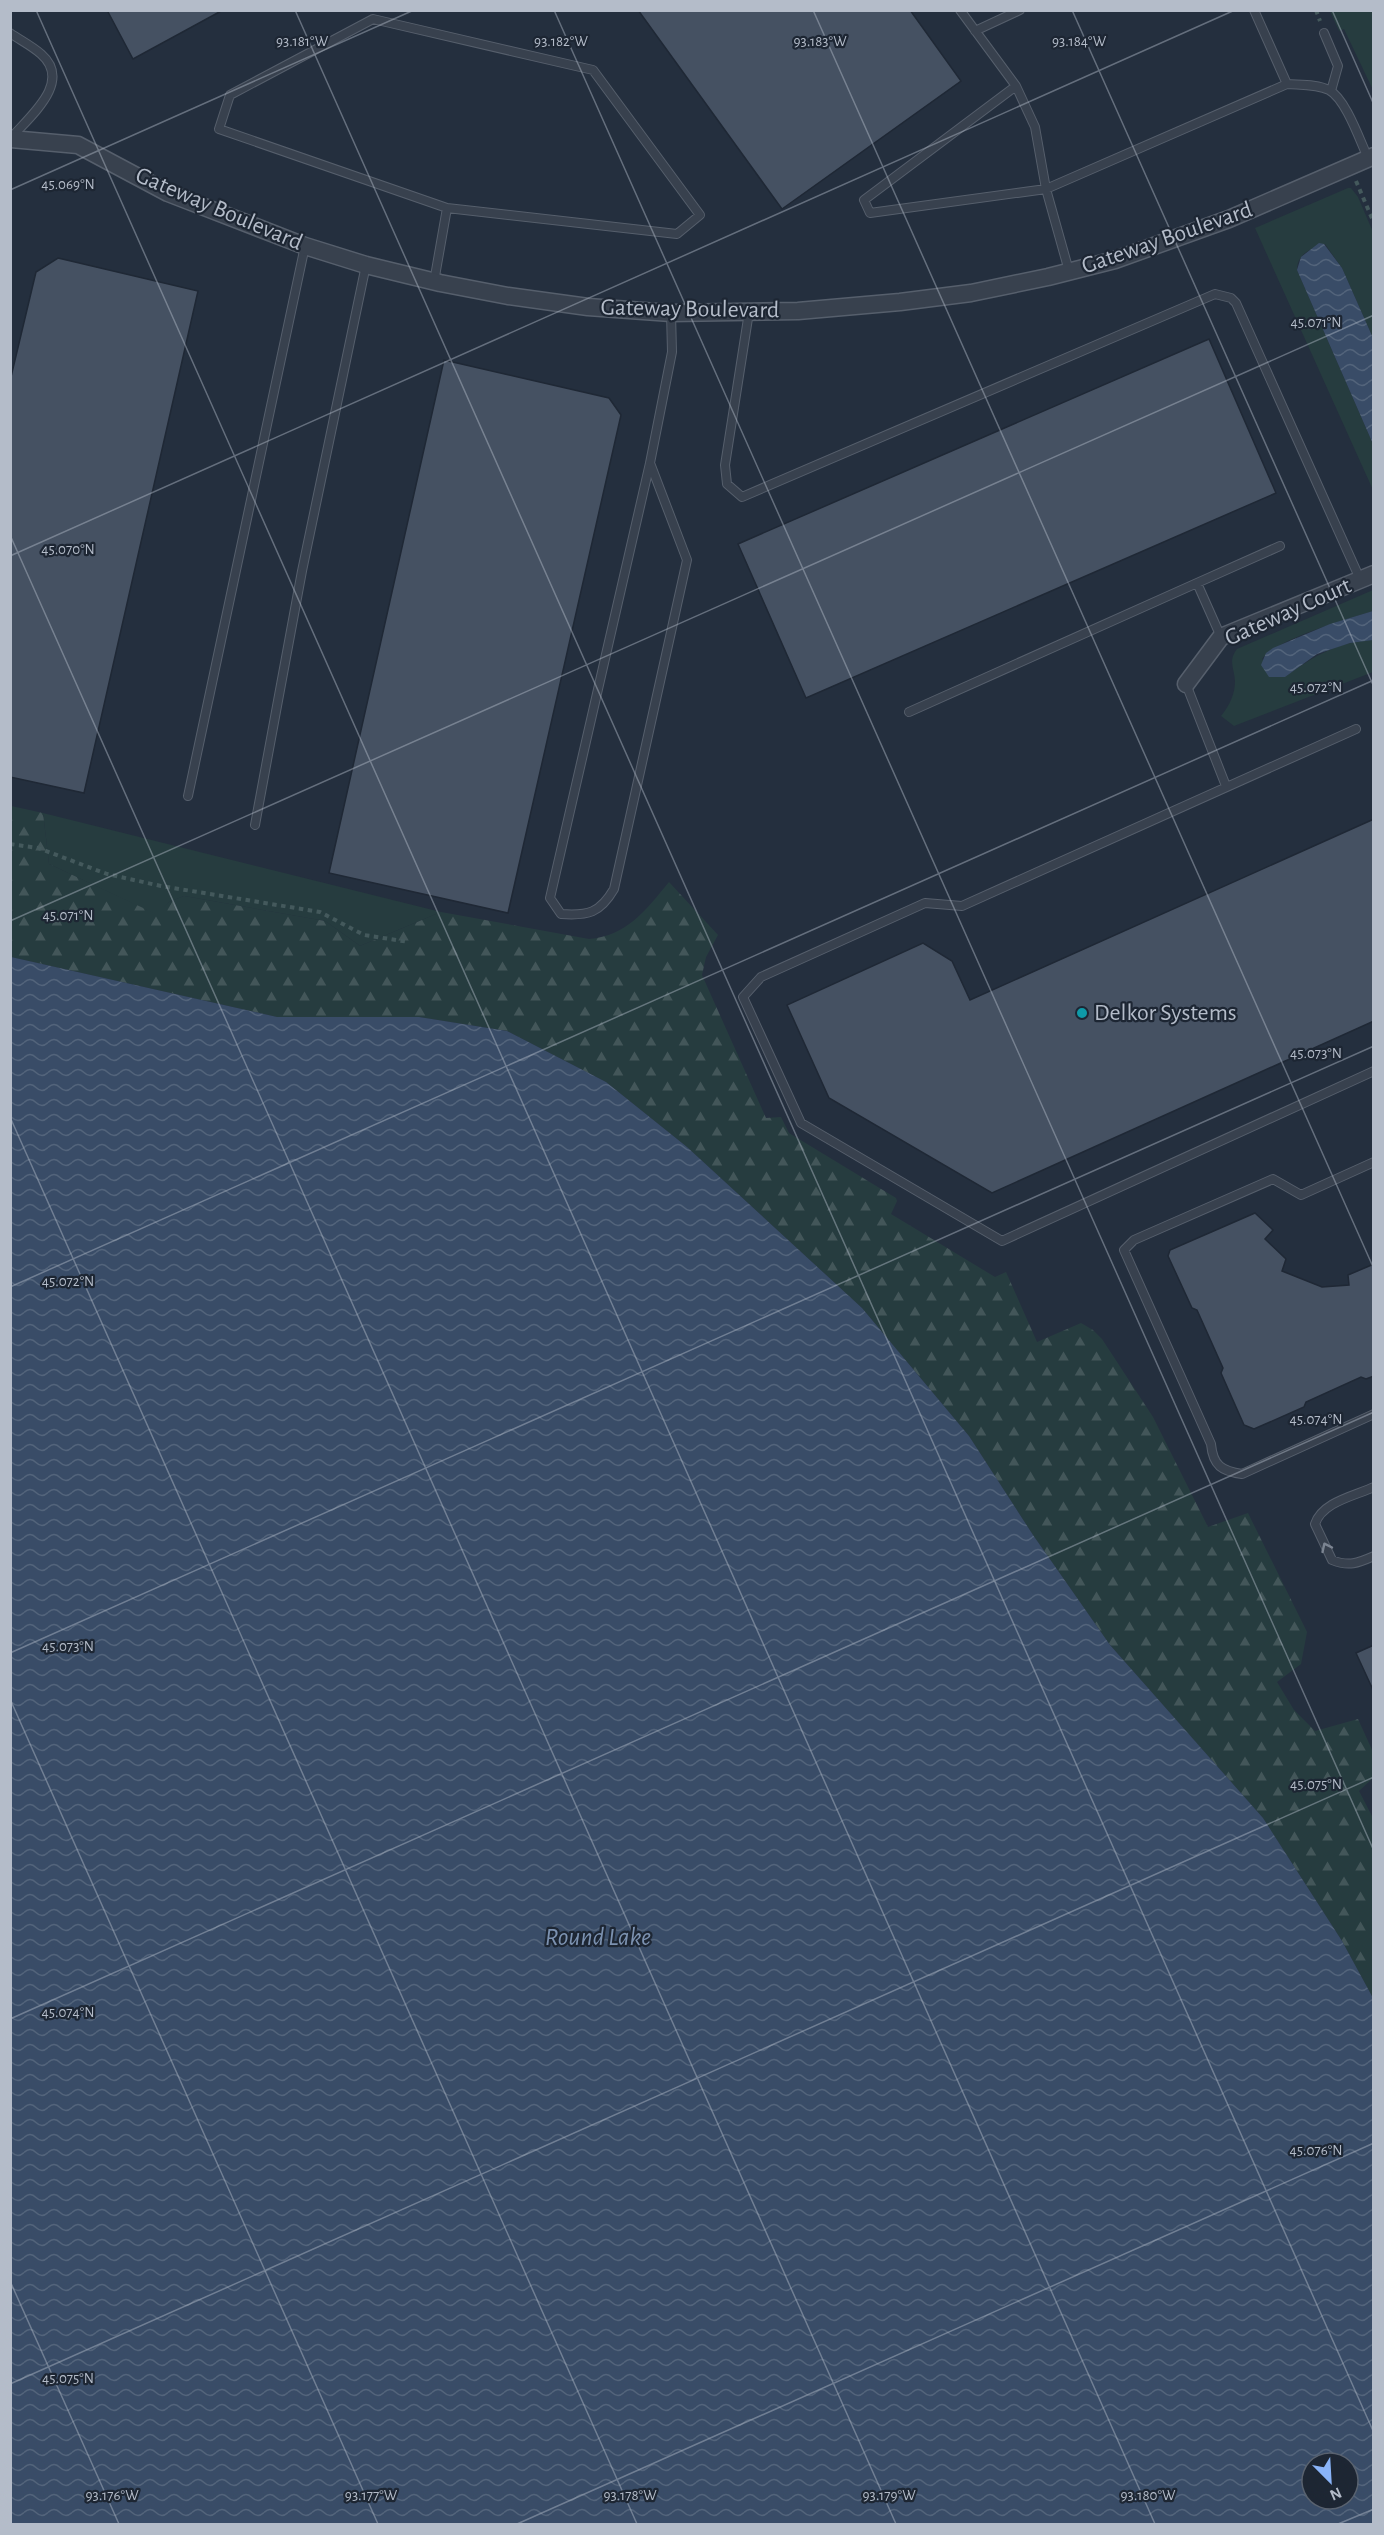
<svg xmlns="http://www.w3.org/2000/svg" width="1384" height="2535" font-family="'Alegreya Sans',sans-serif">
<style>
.green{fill:#263c3f}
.forest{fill:url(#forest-firs)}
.water{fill:url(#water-waves);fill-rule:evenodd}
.building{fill:#455162;stroke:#1f2835;stroke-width:1.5}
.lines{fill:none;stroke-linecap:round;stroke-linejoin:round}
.service-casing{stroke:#565f6c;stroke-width:10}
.minor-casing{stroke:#565f6c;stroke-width:19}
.path{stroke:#44595c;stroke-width:4;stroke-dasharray:4.5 4.5;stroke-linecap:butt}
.service{stroke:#38414e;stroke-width:8}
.minor{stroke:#38414e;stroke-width:16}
.oneway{stroke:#7c8592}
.ticks{fill:none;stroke:#b4bcc9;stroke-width:1.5;stroke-opacity:0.45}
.culture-dot{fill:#0f9aa8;stroke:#1d2633;stroke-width:2}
.labels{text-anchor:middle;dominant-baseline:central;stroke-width:4.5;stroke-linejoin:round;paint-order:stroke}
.street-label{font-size:24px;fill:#b4bcc9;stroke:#1d2633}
.poi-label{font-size:24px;fill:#b4bcc9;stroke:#1d2633;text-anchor:start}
.water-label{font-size:26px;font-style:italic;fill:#7c92b1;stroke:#1d2633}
.ticks-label{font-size:15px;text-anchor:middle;fill:#b4bcc9;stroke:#1d2633;stroke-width:4.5;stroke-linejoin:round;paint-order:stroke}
</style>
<defs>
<pattern id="forest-firs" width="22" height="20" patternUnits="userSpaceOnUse" patternTransform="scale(1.5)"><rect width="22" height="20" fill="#263c3f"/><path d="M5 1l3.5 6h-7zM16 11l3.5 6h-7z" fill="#435659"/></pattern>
<pattern id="water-waves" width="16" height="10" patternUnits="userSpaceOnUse" patternTransform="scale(1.5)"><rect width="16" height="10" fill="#394c67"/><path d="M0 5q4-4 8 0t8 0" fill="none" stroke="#53647b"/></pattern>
</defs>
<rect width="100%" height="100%" fill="#242f3e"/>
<!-- green -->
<path class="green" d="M1330 11H1373V90L1344 29 1339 31Z
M1348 188H1351L1358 197 1373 232V338L1342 268 1325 244C1311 248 1297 254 1297 270L1373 444V490L1255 228Z
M1373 590V611C1348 619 1276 639 1262 659L1285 677C1312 657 1339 641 1373 640V672L1234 726 1221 716C1229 706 1235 695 1235 681 1234 667 1228 661 1237 649Z
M43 813 441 912 360 946 325 921 184 896 169 902 157 915 49 864Z"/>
<!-- forest -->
<path class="forest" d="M11 806 43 813 49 864 156 914 169 902 184 896 325 921 360 946 441 912 589 939C627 936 646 910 669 882L718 935 706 957 702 975 766 1118 781 1117 789 1133 896 1198 897 1201 891 1214 995 1277 1006 1272 1037 1342 1081 1323 1093 1330 1102 1339 1153 1417 1208 1527 1248 1513 1307 1632 1301 1664 1277 1682 1294 1710 1315 1731 1358 1719 1373 1752V1778L1359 1791 1373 1818V1998L1342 1941 1263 1818 1110 1645 1033 1535 969 1436 862 1308 687 1147 606 1082 507 1031 419 1017H277L11 957Z"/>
<!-- water -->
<path class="water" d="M1319 243 1324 244 1342 268 1373 338V444L1297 270 1301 257Z
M1373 611V640L1350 643 1317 654 1285 677H1269L1261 665 1266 653 1273 648 1330 624Z
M11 957 277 1017H419L507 1031 606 1082 687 1147 862 1308 969 1436 1033 1535 1110 1645 1263 1818 1342 1941 1373 1998V2524H11ZM1312 2463H1348V2499H1312Z"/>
<!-- building -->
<path class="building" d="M107 10H223L133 59Z
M638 10H910L961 81 782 209Z
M58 258 198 291 84 793 10 777V381L36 272Z
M1209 339 1276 493 806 698 738 544Z
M444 360 609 398 621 415 508 913 329 873Z
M1374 819V1021L992 1193 829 1098 787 1005 923 943 952 961 970 1000Z
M1255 1213 1273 1230 1265 1239 1286 1259 1282 1271 1322 1287 1349 1285 1348 1275 1374 1264V1376L1366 1379 1361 1377 1306 1402 1304 1407 1254 1429 1244 1425 1221 1373 1223 1368 1197 1310 1192 1308 1168 1256 1170 1250Z
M1374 1645V1692L1356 1653Z"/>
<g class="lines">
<defs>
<path id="service" d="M960 10 1016 86 864 200 870 213 1046 189 1287 84C1301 85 1317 84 1329 90 1346 99 1360 141 1368 158
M1254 10 1287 84
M975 31 1020 10
M10 33C20 40 32 46 41 54 73 82 30 116 11 138
M1324 33 1338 66 1331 91
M1016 86 1035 127 1046 189 1069 271
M434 282 447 208 677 234 700 215 593 70 373 19 230 95 219 129 447 208
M749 312 725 465 727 484 742 497 1215 294 1231 298 1236 303 1360 579
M650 463 687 560 614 889C600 913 588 916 561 914L550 898 650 463 672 352 671 313
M1197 583 1280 546
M1186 684 1226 786
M909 712 1197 583 1221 637
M1356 729 962 906 925 903 761 977 743 997 801 1123 1002 1241 1374 1071
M188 796 305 246
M255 825 302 571 366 265
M1374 1162 1301 1195 1273 1179 1134 1240 1124 1250 1211 1444C1213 1466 1222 1471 1242 1474L1374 1414
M1374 1487C1354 1496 1322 1502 1315 1524L1332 1560C1349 1567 1358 1563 1374 1556"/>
<path id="minor" d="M11 139 78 145 168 193 305 246 366 265 440 283 508 296 588 307 671 313 798 311 900 302 971 293 1048 277 1115 260 1229 219 1374 156
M1186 684 1221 637 1374 574"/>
</defs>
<!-- service casing -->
<use href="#service" class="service-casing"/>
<!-- minor casing -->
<use href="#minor" class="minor-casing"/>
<!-- path -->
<path class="path" d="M1316 10 1320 21
M1356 181 1374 223
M10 844 38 848 107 874 161 886 320 912 364 935 409 942"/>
<!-- service -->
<use href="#service" class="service"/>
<!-- minor -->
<use href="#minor" class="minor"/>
</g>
<!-- one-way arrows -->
<defs><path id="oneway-chevron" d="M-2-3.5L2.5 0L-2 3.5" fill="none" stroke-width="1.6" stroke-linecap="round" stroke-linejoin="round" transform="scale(1.5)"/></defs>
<use class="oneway" href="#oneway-chevron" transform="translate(1326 1547) rotate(-115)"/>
<!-- ticks -->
<path class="ticks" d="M36 10 1155 2524M295 10 1374 2433M554 10 1374 1851M813 10 1374 1269M1072 10 1374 687M1332 10 1374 105M10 190 414 10M10 535 896 2524M10 556 1235 10M10 921 1374 315M10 1117 637 2524M10 1287 1374 680M10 1653 1374 1046M10 1699 378 2524M10 2019 1374 1412M10 2281 119 2524M10 2384 1374 1777M517 2524 1374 2143M1338 2524 1374 2509"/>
<!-- markers -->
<circle class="culture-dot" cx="1082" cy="1013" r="6"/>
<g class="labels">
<!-- street labels -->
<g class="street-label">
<text transform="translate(219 209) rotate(23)">Gateway Boulevard</text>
<text transform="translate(1167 238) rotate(-19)">Gateway Boulevard</text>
<text transform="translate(690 309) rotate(1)">Gateway Boulevard</text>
<text transform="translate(1288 612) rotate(-24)">Gateway Court</text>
</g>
<!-- poi labels -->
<g class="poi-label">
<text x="1094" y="1013">Delkor Systems</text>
</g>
<!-- water labels -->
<g class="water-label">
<text x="598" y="1937">Round Lake</text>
</g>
</g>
<g class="ticks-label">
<text x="302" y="46">93.181°W</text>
<text x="561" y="46">93.182°W</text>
<text x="820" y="46">93.183°W</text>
<text x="1079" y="46">93.184°W</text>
<text x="68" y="189">45.069°N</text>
<text x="1316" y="327">45.071°N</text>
<text x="68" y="554">45.070°N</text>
<text x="1316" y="692">45.072°N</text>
<text x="68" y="920">45.071°N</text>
<text x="1316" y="1058">45.073°N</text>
<text x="68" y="1286">45.072°N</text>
<text x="1316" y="1424">45.074°N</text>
<text x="68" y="1651">45.073°N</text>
<text x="1316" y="1789">45.075°N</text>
<text x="68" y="2017">45.074°N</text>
<text x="1316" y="2155">45.076°N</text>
<text x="68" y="2383">45.075°N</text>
<text x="112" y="2500">93.176°W</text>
<text x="371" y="2500">93.177°W</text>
<text x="630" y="2500">93.178°W</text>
<text x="889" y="2500">93.179°W</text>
<text x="1148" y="2500">93.180°W</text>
</g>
<!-- border -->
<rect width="1384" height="2535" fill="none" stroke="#b4bcc9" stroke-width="24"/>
<!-- north arrow -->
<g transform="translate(1330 2481) rotate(156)"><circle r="28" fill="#1d2633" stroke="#59626f" stroke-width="1.5"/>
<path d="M0-4.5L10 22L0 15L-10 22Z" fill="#8ab4f8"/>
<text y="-9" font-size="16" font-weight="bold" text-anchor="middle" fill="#b4bcc9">N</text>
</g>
</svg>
